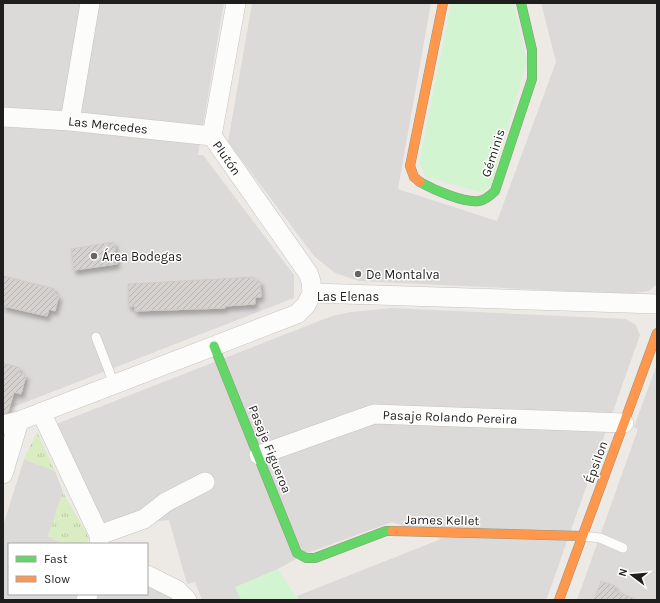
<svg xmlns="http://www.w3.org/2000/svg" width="660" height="603" font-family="Karla,sans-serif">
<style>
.residential{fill:#dcdad8}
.grass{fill:url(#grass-tufts)}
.park{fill:#d3f4d1}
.building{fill:url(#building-hatch);stroke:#d0ccc8;filter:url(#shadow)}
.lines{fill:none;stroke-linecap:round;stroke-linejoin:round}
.lane-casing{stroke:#c5c4c2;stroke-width:10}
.street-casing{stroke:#c5c4c2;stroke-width:20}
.fast-casing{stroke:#96967e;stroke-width:10}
.slow-casing{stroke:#96967e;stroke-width:10}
.lane{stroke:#fcfcfb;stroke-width:9}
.street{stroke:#fcfcfb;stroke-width:19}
.fast{stroke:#63d668;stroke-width:9}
.slow{stroke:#ff974d;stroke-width:9}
.poi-dot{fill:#666564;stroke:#fff;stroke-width:1.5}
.labels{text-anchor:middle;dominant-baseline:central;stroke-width:3;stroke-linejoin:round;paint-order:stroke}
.street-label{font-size:13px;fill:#1e1e1e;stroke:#fff}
.poi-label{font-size:13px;fill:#1e1e1e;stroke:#fff;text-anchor:start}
</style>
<defs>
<pattern id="grass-tufts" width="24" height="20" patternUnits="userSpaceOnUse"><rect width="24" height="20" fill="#daecc2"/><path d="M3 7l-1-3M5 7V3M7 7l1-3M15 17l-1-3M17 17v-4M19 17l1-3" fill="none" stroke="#bbcaa6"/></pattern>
<pattern id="building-hatch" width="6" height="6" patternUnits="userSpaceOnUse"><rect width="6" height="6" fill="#d5d2cf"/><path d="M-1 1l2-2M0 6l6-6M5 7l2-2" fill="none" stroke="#b6b4b1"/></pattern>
<filter id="shadow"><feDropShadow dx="2.5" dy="4.5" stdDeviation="2" flood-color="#0004"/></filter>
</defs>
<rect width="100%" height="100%" fill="#edeae6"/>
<!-- residential -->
<path class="residential" d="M3 3H224L198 155H203L294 275V298L3 411Z
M252 3H431L398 189 497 221 556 62 541 3H657L656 285 649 291 627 294 359 281 335 273 314 256 228 142Z
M392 308 626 319 636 325 640 335 547 598 544 600H298L297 596 441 539 392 522 305 554 278 569 236 587 241 600H202L195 582 187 584 169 520 100 526 56 424 332 316 351 312Z
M657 364V600H577L638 429 634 427Z
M24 459 55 471 63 492 48 536 64 544H9V594H147V584L172 596 175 600H3V526Z"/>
<!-- grass -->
<path class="grass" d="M37 432 55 471 24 459Z
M63 492 89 538 87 544H64L48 536Z"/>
<!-- park -->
<path class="park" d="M451 3H513L527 61 491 186 480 192 426 177 419 162Z
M278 569 298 600H241L235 587Z"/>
<!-- building -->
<path class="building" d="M114 242 117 264 74 270 71 249Z
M3 276 55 289 54 294 59 295 55 311 49 309 47 316 3 306Z
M254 277V281H260L261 297H255V304L225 306V308L135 311V306H129L128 284Z
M3 363 20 368 19 373 26 375 21 394 14 392 8 412 3 414Z
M601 581 615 586 614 590 637 600H594Z"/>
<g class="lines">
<defs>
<path id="lane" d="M96 337 114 384
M582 536 600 538 623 548"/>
<path id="street" d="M236 3 212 136 308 273 311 281 312 293
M3 117 70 121 212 136
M70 121 90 3
M312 293 657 304
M41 412 99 535 100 544
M3 425 19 421 297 314 306 305 312 293
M259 455 374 414 624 423
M3 474 19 421
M99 535 144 519 166 502 205 482
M147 575 177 590 187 600
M86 600 88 594"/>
<path id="fast" d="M420 182C434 190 464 203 479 201 486 200 491 195 495 191L532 79V50L521 3
M214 346 297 553 306 558H315L386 531H392"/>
<path id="slow" d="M420 182 414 177 410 166 443 3
M392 531 582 536
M559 600 657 333"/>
</defs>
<!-- lane casing -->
<use href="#lane" class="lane-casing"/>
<!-- street casing -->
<use href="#street" class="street-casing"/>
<!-- fast casing -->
<use href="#fast" class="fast-casing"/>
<!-- slow casing -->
<use href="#slow" class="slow-casing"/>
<!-- lane -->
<use href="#lane" class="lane"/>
<!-- street -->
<use href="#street" class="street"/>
<!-- fast -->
<use href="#fast" class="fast"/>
<!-- slow -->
<use href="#slow" class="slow"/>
</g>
<!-- markers -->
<g class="poi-dot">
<circle cx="94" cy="256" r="4"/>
<circle cx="358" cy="274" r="4"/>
</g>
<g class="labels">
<!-- street labels -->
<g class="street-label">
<text transform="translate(108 125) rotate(6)">Las Mercedes</text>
<text transform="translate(493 153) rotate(-72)">Géminis</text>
<text transform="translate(227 158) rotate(55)">Plutón</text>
<text x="348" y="296">Las Elenas</text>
<text transform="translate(450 417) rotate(2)">Pasaje Rolando Pereira</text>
<text transform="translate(270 449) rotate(68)">Pasaje Figueroa</text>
<text transform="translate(596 462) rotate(-70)">Épsilon</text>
<text transform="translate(442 520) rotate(1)">James Kellet</text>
</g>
<!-- poi labels -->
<g class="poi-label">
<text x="102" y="256">Área Bodegas</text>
<text x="366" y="274">De Montalva</text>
</g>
</g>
<!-- border -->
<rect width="660" height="603" fill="none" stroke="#1e1e1e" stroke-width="8"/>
<!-- legend -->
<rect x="8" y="543" width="140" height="52" fill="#ffffff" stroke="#a5a5a5"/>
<rect x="16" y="556" width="20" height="6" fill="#63d668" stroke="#a5a5a5"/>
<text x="44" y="563" font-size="12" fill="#1e1e1e">Fast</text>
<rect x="16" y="576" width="20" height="6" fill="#ff974d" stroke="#a5a5a5"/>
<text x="44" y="583" font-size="12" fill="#1e1e1e">Slow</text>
<!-- north arrow -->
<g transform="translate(632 575) rotate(286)" stroke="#ffffff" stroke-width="3" paint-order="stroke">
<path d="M0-3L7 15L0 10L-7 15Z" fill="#1e1e1e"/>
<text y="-6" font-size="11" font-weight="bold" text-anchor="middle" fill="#1e1e1e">N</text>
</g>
</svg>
